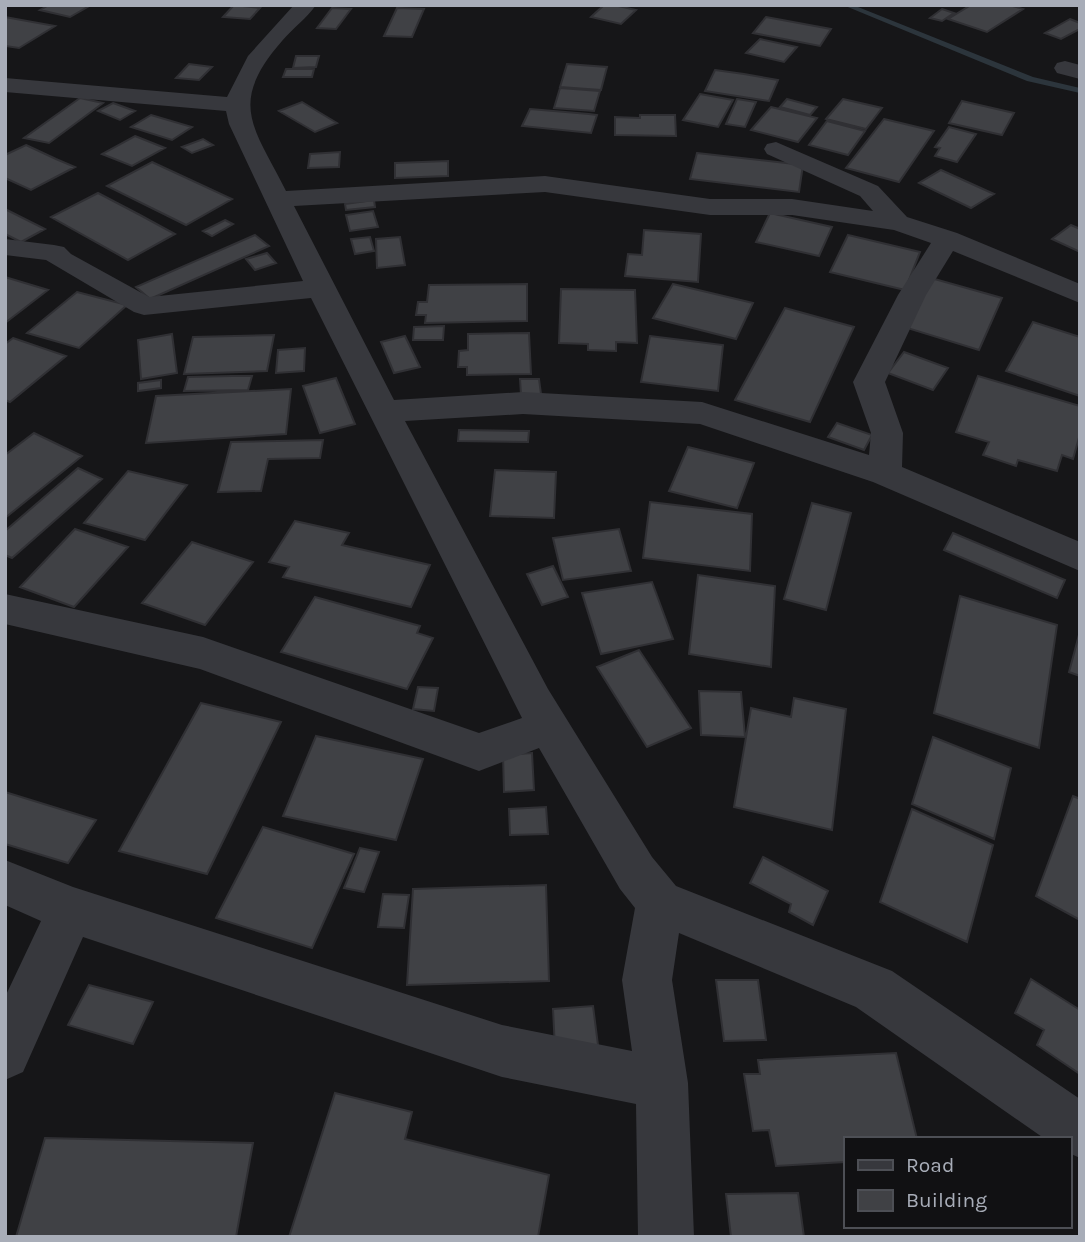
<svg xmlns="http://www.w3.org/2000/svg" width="1085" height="1242" font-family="Karla,sans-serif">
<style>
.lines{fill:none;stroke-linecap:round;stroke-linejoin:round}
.stream{fill:#2c353c;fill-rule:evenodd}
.building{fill:#404145;stroke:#303034;stroke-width:2}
.minor{fill:#37383d;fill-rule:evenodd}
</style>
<rect width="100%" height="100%" fill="#161618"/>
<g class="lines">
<!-- stream -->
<path class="stream" d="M843 5H853L1033 77 1080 88V93L1027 81Z"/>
</g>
<!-- building -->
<path class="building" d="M49 5H91L70 17 40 10Z
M234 5 260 8 250 19 223 17Z
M604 5H614L636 10 621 24 591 17Z
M971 5H1009L1023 9 987 32 948 19Z
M332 8 351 9 336 29 317 28Z
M397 8 424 9 412 37 384 36Z
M942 9 954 13 942 21 930 18Z
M5 17 55 26 19 48 5 46Z
M766 17 831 29 820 46 753 33Z
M1070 19 1080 23V29L1061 39 1045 33Z
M760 39 797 47 784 62 746 53Z
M296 56H319L316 67 293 68Z
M189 64 212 67 199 80 176 78Z
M567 64 607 67 601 90 560 87Z
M286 69H314L312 77H283Z
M715 70 744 74 778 80 769 101 705 91Z
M560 88 600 91 594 111 554 108Z
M700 94 733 100 718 127 683 120Z
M80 98 103 103 49 143 24 138Z
M737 99 756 102 745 127 726 124Z
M787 99 817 107 810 115 780 107Z
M843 99 882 108 866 129 826 119Z
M962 101 1014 113 1002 135 949 123Z
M302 102 337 123 315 132 279 111Z
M113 103 135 111 120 120 98 111Z
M771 107 788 111 817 118 798 142 751 130Z
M530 109 589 114 597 115 591 133 522 126Z
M151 115 192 127 172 140 131 127Z
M640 115H675L676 136 615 135V117L640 118Z
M884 119 934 131 899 182 846 168Z
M827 121 865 131 848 155 809 145Z
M949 127 976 134 957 162 935 156 940 148 935 147Z
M135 136 165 148 132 166 102 154Z
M203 139 213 145 192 153 182 147Z
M26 145 56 159 75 167 31 190 5 178V155Z
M340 152 339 167 308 168 310 154Z
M697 153 803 165 799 192 690 179Z
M448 161V176L395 178V163Z
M152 162 232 199 186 225 107 186Z
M941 170 994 194 971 208 919 183Z
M98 193 140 215 175 234 128 260 51 217Z
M374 200 375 207 346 210 345 204Z
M5 209 45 229 21 242 5 234Z
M373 211 378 227 350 231 346 215Z
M770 213 832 227 819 256 756 242Z
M225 220 233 224 212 236 203 231Z
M1071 225 1080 229V252L1052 239Z
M644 230 701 234 698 282 625 276 628 254 642 255Z
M255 235 269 246 150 299 136 287Z
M848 235 920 252 905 290 830 272Z
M370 237 374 251 355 254 351 239Z
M400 237 405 265 377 268 376 239Z
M267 253 276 263 255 270 246 259Z
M5 277 48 290 5 323Z
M931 278 1002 298 979 350 904 327Z
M527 284V321L425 323 426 315H416L418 302H427L429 285Z
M673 284 753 303 736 339 653 318Z
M561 289 635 290 637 343 616 342V351L588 350V344L559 343Z
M77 292 127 305 79 348 27 333Z
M785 308 854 327 810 422 735 400Z
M1033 322 1080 337V396L1006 371Z
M444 326 443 340H413L414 327Z
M529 333 531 374 467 375V367H458L459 351 468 350V334Z
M172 334 177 373 141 379 138 340Z
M274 335 267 371 184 374 193 337Z
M405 336 420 367 394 373 381 342Z
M650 336 723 345 718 391 641 382Z
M13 338 66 356 10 402 5 400V344Z
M305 348 304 371 276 373 278 350Z
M904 352 948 368 933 390 888 373Z
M232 376H252L248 390 184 391 188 377Z
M978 376 1080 406V434L1073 459 1062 455 1057 471 1018 460 1016 466 983 455 989 442 956 432Z
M336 378 355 424 320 433 303 386Z
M520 379H539L541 394 521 395Z
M161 380V388L138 391V383Z
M291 389 286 434 146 443 156 396Z
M837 423 872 435 864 450 828 437Z
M459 430 529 431 528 442 458 441Z
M34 433 82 456 5 518V455Z
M323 440 320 458 268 459 261 491 218 492 231 442Z
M688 447 754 463 737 508 669 491Z
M78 468 102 479 12 558 5 555V531Z
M495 470 556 472 554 518 490 516Z
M128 471 187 485 145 540 84 523Z
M650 502 752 514 750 571 643 558Z
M812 503 851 513 826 610 784 599Z
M295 521 349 533 342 545 430 565 411 607 283 577 289 567 269 562Z
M75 529 128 547 74 607 20 587Z
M619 529 631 571 563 580 553 538Z
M953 533 1065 580 1057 598 944 550Z
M192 542 253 562 205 625 142 603Z
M553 566 568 597 542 605 527 574Z
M698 575 775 586 771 667 689 654Z
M652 582 673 639 601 654 582 593Z
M960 596 1057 625 1039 748 934 713Z
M315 597 420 626 417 633 433 638 407 689 281 652Z
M1080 631V676L1069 672Z
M639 650 691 728 647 747 597 667Z
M418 687 438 688 434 711 413 709Z
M699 691 741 692 745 737 701 735Z
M794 698 846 709 832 830 734 807 751 708 791 717Z
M201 703 281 722 207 874 119 851Z
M316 736 423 759 396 840 283 816Z
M933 737 1011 768 994 839 912 804Z
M532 753 534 790 504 792 503 755Z
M5 792 96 820 68 863 5 844Z
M1073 796 1080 799V920L1036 896Z
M546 807 548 834 510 835 509 809Z
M912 809 993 845 967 942 880 902Z
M263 827 354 854 312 948 216 918Z
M360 848 379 852 364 892 344 888Z
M763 857 828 891 813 925 789 912 791 904 750 883Z
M546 885 549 981 407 985 413 889Z
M383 894 409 895 404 928 378 927Z
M1031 979 1080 1010V1074L1037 1045 1044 1030 1015 1013Z
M716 980H758L766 1040 724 1041Z
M89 985 153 1002 133 1044 68 1025Z
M593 1006 598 1045 555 1049 553 1009Z
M896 1053 917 1139H845V1162L776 1166 769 1130 753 1131 744 1074H760L758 1060Z
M335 1093 412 1112 405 1139 549 1175 538 1237H289Z
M45 1138 253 1143 236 1237H16Z
M798 1193 804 1237H731L726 1194Z"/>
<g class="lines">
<!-- minor -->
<path class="minor" d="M294 5H316C307 18 293 28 282 41 227 104 254 127 286 191L545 176 710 199H792L873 211 860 196 767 154 764 149 767 144 776 142 878 186 907 217 957 233 1080 284V303L953 251 926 295 885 382 903 433 902 467 1080 542V571L873 482 700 424 523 414 405 421 548 689 652 857 676 886 892 971 1080 1099V1158L1069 1153V1139H1045L856 1007 679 933 672 980 688 1083 694 1237H638L636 1104 502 1077 83 937 23 1072 5 1080V997L41 921 5 905V860L73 887 502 1025 632 1051 622 980 635 908 620 889 539 748 479 771 200 669 5 624V594L203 637 479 733 522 718 311 298 144 315 134 312 46 260 5 255V239L54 245 64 247 71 254 149 297 303 281 229 124 226 111 5 92V78L227 97 248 56ZM545 192 710 215H792L894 230 931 243 898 295 853 382 871 433 869 455 702 402 523 392 394 400 294 206Z
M1065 61 1080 65V79L1057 73 1054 68 1057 63Z"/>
</g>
<!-- border -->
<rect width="1085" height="1242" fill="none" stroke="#a8adb8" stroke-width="14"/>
<!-- legend -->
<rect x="844" y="1137" width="228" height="91" fill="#111113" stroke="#4d4f55" stroke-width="2"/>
<rect x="858" y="1160" width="35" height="10" fill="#37383d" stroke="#4d4f55" stroke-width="2"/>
<text x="906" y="1172" font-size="21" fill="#a8adb8">Road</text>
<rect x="858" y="1190" width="35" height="21" fill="#404145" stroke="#4d4f55" stroke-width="2"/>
<text x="906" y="1207" font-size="21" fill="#a8adb8">Building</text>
</svg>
